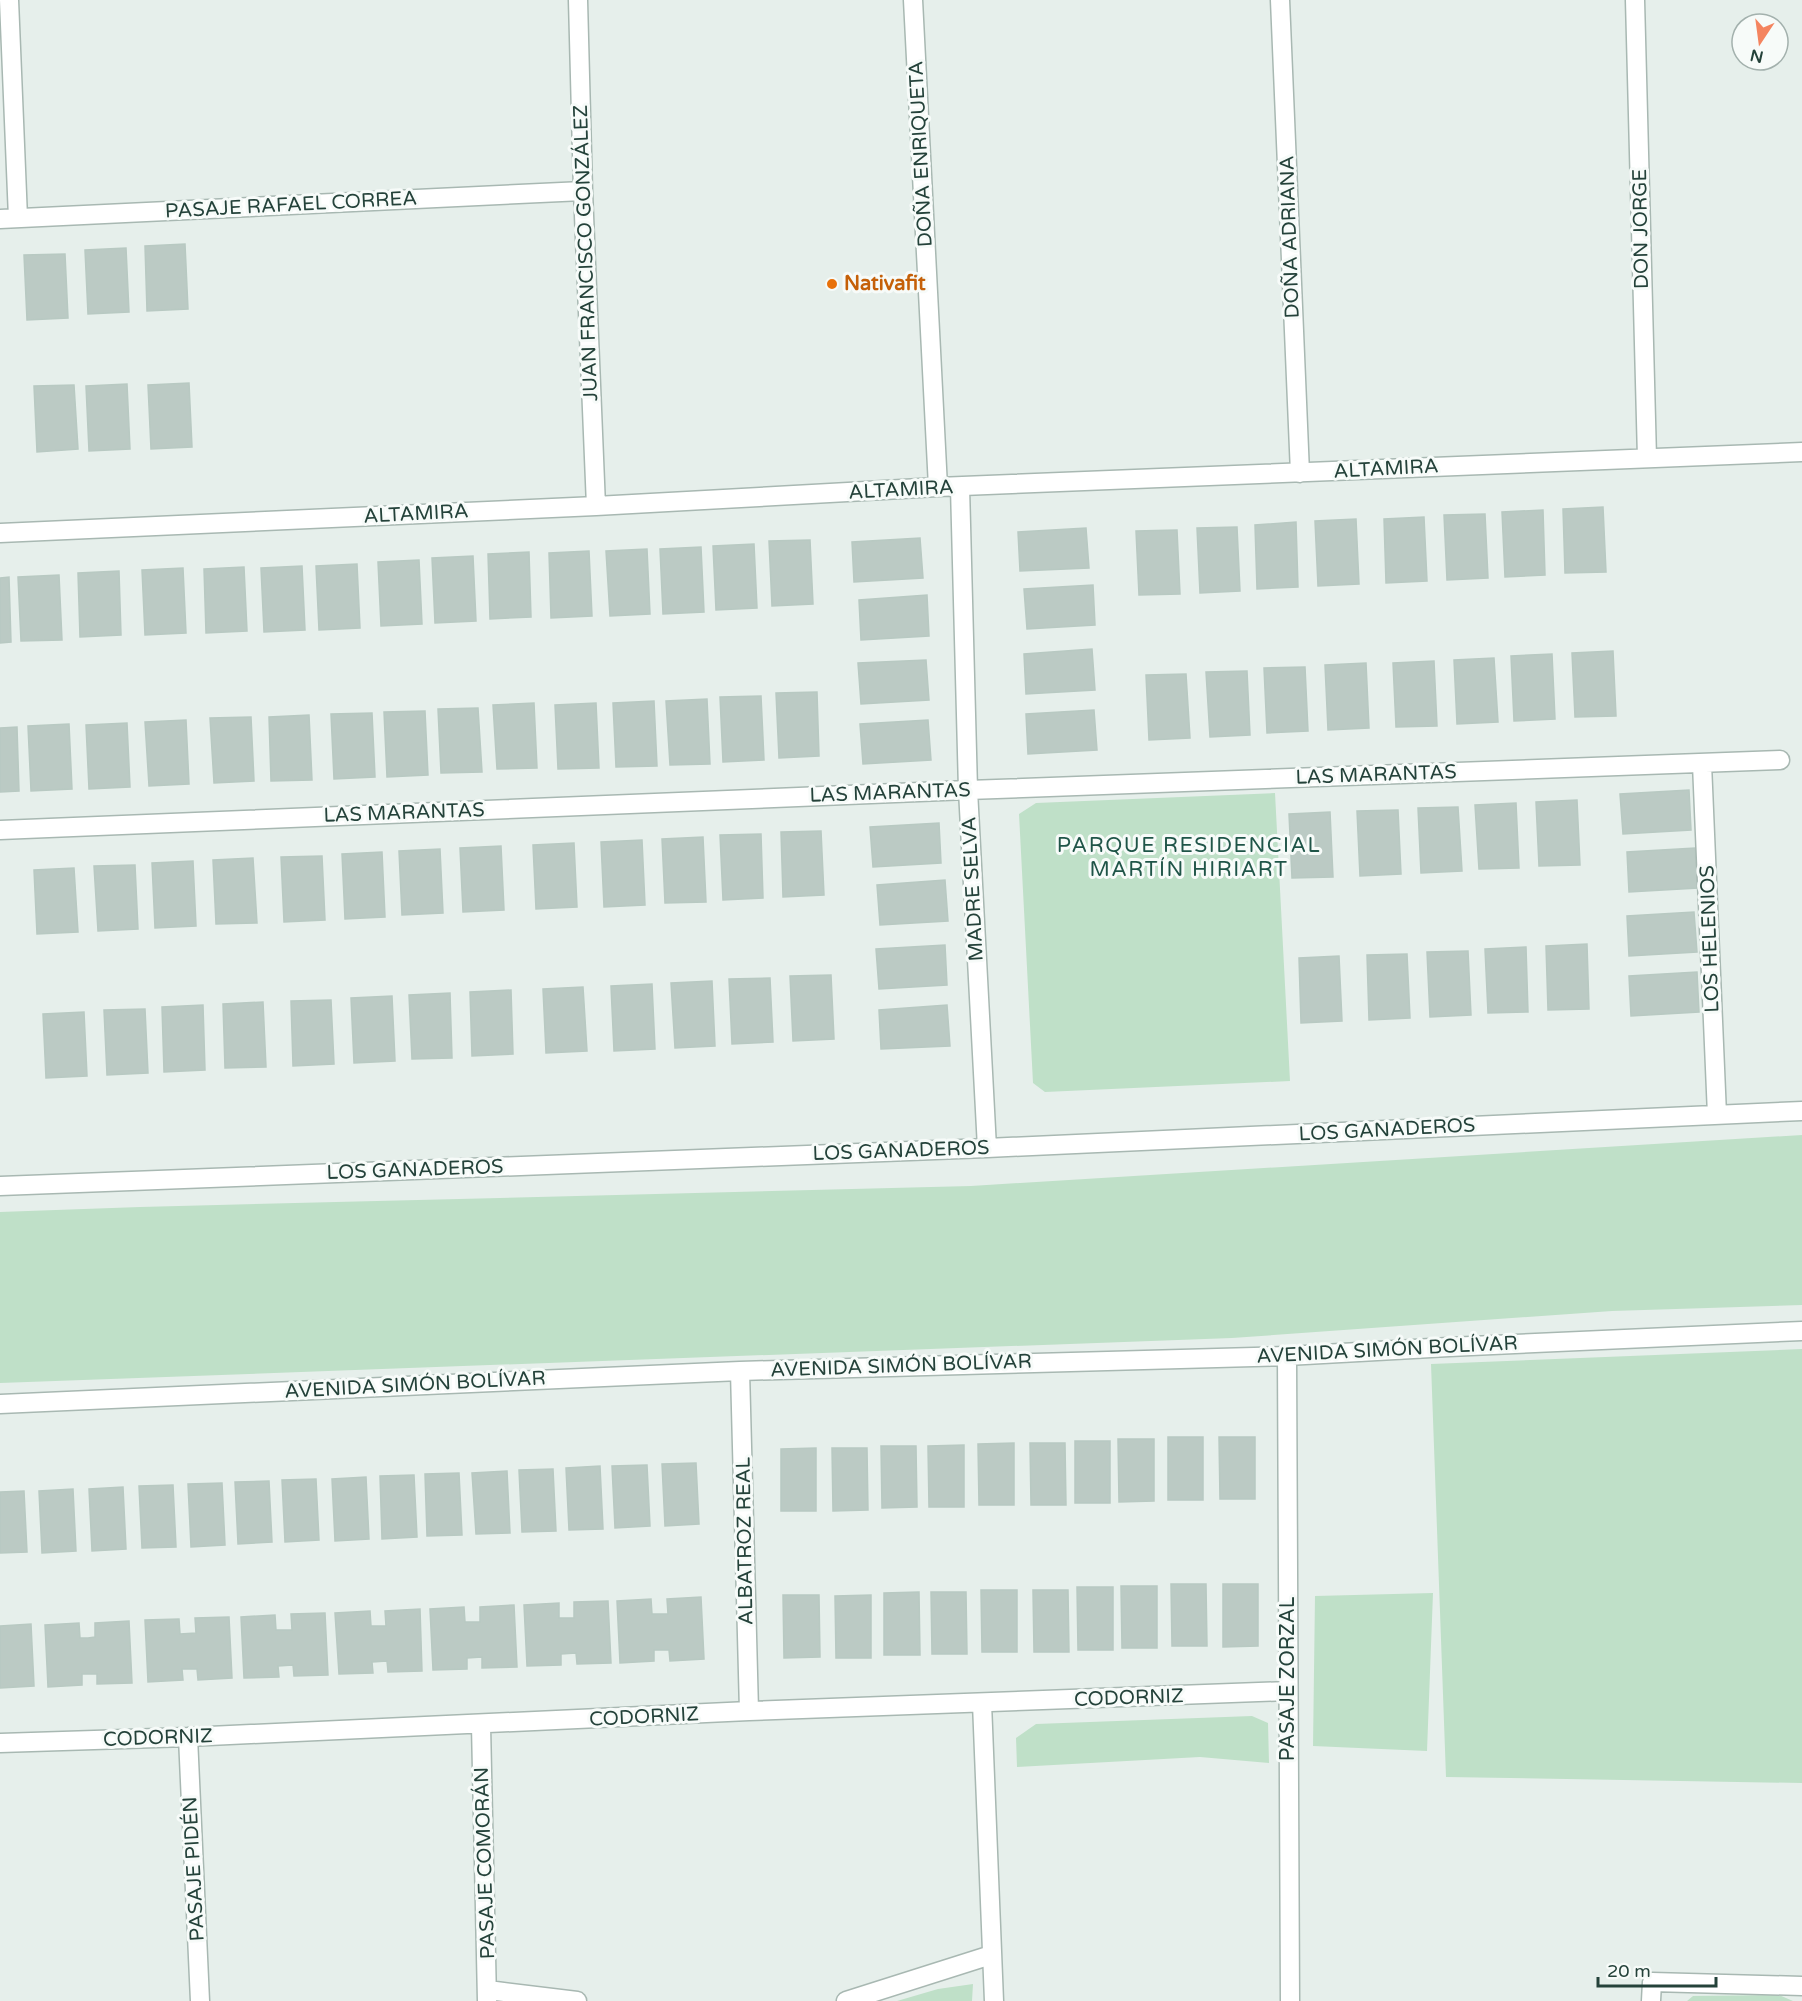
<svg xmlns="http://www.w3.org/2000/svg" width="1802" height="2001" font-family="'Varela Round',sans-serif">
<style>
.green{fill:#bfe0c8}
.building{fill:#bbcac4;stroke:#b8c9c2;stroke-width:1.5}
.lines{fill:none;stroke-linecap:round;stroke-linejoin:round}
.minor-casing{stroke:#a8b8b2;stroke-width:21}
.minor{stroke:#fff;stroke-width:18}
.food-dot{fill:#e8710a;stroke:#f7fbf9;stroke-width:2}
.labels{text-anchor:middle;dominant-baseline:central;stroke-width:6;stroke-linejoin:round;paint-order:stroke}
.street-label{font-size:20px;fill:#24423a;stroke:#f7fbf9}
.food-label{font-size:20px;font-weight:bold;fill:#c56008;stroke:#f7fbf9;text-anchor:start}
.neighbourhood-label{font-size:21px;letter-spacing:1.5px;fill:#1f5548;stroke:#f7fbf9}
</style>
<rect width="100%" height="100%" fill="#e6efeb"/>
<!-- green -->
<path class="green" d="M1275 793 1290 1081 1045 1092 1033 1083 1019 814 1036 803Z
M1802 1135V1305L1612 1311 1232 1338 0 1383V1212L140 1207 971 1186Z
M1802 1349V1783L1446 1777 1431 1364Z
M1433 1593 1427 1751 1313 1746 1315 1596Z
M1252 1716 1268 1723 1269 1763 1200 1757 1017 1767 1016 1738 1036 1724Z
M973 1984 972 2001H897L938 1989Z
M1779 1995 1793 2001H1687L1693 1996Z"/>
<!-- building -->
<path class="building" d="M185 244 188 309 147 311 145 246Z
M126 248 129 312 88 314 85 250Z
M65 254 68 318 27 320 24 255Z
M189 383 192 447 151 449 148 385Z
M127 384 130 449 89 451 86 386Z
M74 385 78 449 37 452 34 386Z
M1603 507 1606 572 1565 573 1563 509Z
M1543 510 1545 575 1505 577 1502 512Z
M1485 514 1488 578 1447 580 1444 515Z
M1424 517 1427 581 1386 583 1384 519Z
M1356 519 1359 584 1318 586 1315 521Z
M1296 522 1298 587 1257 589 1255 525Z
M1237 527 1240 591 1200 593 1197 528Z
M1086 528 1089 568 1020 571 1018 532Z
M1177 530 1180 594 1139 595 1136 531Z
M920 538 923 578 854 582 852 542Z
M810 540 813 604 772 606 769 541Z
M754 544 757 608 716 610 713 546Z
M701 547 704 612 663 614 660 549Z
M647 549 650 614 610 616 606 551Z
M589 551 592 616 551 618 549 553Z
M529 552 531 617 490 619 488 554Z
M473 556 476 621 435 623 432 558Z
M419 560 422 624 381 626 378 562Z
M357 564 360 628 319 630 316 566Z
M302 566 305 630 264 632 261 568Z
M244 567 247 631 206 633 204 569Z
M183 568 186 633 145 635 142 570Z
M119 571 121 635 80 637 78 573Z
M59 575 62 640 21 641 18 577Z
M9 577 11 642 0 643V578Z
M1093 585 1095 625 1027 629 1024 589Z
M927 595 929 636 861 640 859 600Z
M1092 649 1095 690 1026 694 1024 654Z
M1613 651 1616 716 1575 717 1572 653Z
M1552 654 1555 719 1514 721 1511 656Z
M1494 658 1498 722 1457 724 1454 660Z
M926 660 929 700 861 704 858 663Z
M1434 661 1437 726 1396 727 1393 663Z
M1366 663 1369 728 1328 730 1325 665Z
M1305 667 1308 731 1267 733 1264 668Z
M1247 671 1250 735 1210 737 1206 672Z
M1186 674 1190 738 1149 740 1146 675Z
M817 692 819 756 779 758 776 693Z
M761 696 764 760 723 762 720 697Z
M707 699 710 764 670 765 666 701Z
M654 701 657 766 616 767 613 703Z
M534 703 537 768 497 769 493 705Z
M596 703 599 768 558 769 555 705Z
M478 708 482 772 441 773 438 709Z
M1094 710 1097 750 1028 754 1026 714Z
M425 711 428 775 387 777 384 712Z
M372 713 375 777 334 779 331 714Z
M309 715 312 780 271 781 269 717Z
M251 717 254 781 214 783 210 718Z
M186 720 189 784 149 786 145 722Z
M928 720 931 760 863 764 860 724Z
M127 723 130 787 89 789 86 725Z
M69 724 72 789 31 791 28 726Z
M17 727 19 791 0 792V728Z
M1689 790 1691 830 1623 834 1620 794Z
M1577 800 1580 865 1539 866 1536 802Z
M1516 803 1519 868 1479 869 1475 805Z
M1458 807 1462 871 1421 873 1418 808Z
M1398 810 1401 874 1360 876 1357 811Z
M1330 812 1333 877 1292 878 1289 814Z
M939 823 941 863 873 867 870 827Z
M821 831 824 895 783 897 781 832Z
M761 834 763 898 723 900 720 835Z
M703 837 706 902 665 903 662 839Z
M642 840 645 905 604 907 601 842Z
M574 843 577 907 536 909 533 845Z
M501 846 504 910 463 912 460 848Z
M1695 848 1698 888 1629 892 1627 852Z
M440 849 443 913 402 915 399 851Z
M382 852 385 917 345 919 342 854Z
M322 856 325 920 284 922 281 857Z
M253 858 257 923 216 924 213 860Z
M193 861 196 926 155 928 152 863Z
M135 865 138 929 98 931 94 866Z
M74 868 78 932 37 934 34 870Z
M945 880 948 921 880 925 877 885Z
M1694 912 1697 952 1629 956 1627 916Z
M1587 944 1589 1009 1548 1010 1546 946Z
M945 945 947 985 879 989 876 949Z
M1526 947 1528 1012 1488 1013 1485 949Z
M1468 951 1471 1015 1430 1017 1427 952Z
M1407 954 1410 1018 1369 1020 1367 955Z
M1339 956 1342 1021 1301 1023 1299 958Z
M1697 972 1699 1012 1631 1016 1629 976Z
M831 975 834 1039 793 1041 790 976Z
M770 978 773 1042 732 1044 729 979Z
M712 981 715 1046 675 1048 671 983Z
M652 984 655 1049 614 1051 611 986Z
M583 987 587 1051 546 1053 543 989Z
M511 990 513 1054 472 1056 470 992Z
M450 993 452 1058 412 1059 409 995Z
M392 996 395 1061 354 1063 351 998Z
M331 1000 334 1064 293 1066 291 1001Z
M263 1002 266 1067 225 1068 223 1004Z
M203 1005 205 1070 164 1072 162 1007Z
M947 1005 950 1046 881 1049 879 1010Z
M145 1009 148 1073 107 1075 104 1010Z
M84 1012 87 1076 46 1078 43 1014Z
M1168 1437H1203V1500H1168Z
M1219 1437H1255V1499H1220Z
M1118 1439H1154V1501L1119 1502Z
M1075 1441H1110V1503H1075Z
M1014 1443V1505H979L978 1444Z
M1030 1443H1065L1066 1505H1031Z
M964 1445V1507H929L928 1446Z
M881 1446H916L917 1507 882 1508Z
M816 1448V1511H781V1449Z
M832 1448H867L868 1510 833 1511Z
M696 1463 699 1524 665 1526 662 1464Z
M647 1465 650 1526 615 1528 612 1466Z
M600 1466 603 1529 569 1530 566 1468Z
M553 1469 556 1531 522 1532 519 1470Z
M507 1471 510 1533 476 1534 472 1473Z
M459 1473 462 1535 427 1536 425 1474Z
M414 1475 417 1537 382 1539 380 1476Z
M366 1477 369 1539 335 1541 332 1479Z
M316 1479 319 1540 285 1542 282 1480Z
M269 1481 272 1542 238 1544 235 1482Z
M222 1483 225 1545 191 1547 188 1484Z
M173 1485 176 1547 142 1548 139 1486Z
M123 1487 126 1549 92 1551 89 1489Z
M73 1489 76 1551 42 1553 39 1491Z
M24 1491 27 1552 0 1553V1492Z
M1171 1584H1206L1207 1646H1172Z
M1223 1584H1258V1646L1223 1647Z
M1121 1586H1157V1648H1122Z
M1077 1587H1113V1650H1078Z
M981 1590H1017V1652H982Z
M1033 1590H1068L1069 1652H1034Z
M919 1592 920 1655H884V1593Z
M931 1592H966L967 1654H932Z
M783 1595H819L820 1657 784 1658Z
M871 1595V1658H836L835 1596Z
M701 1597 704 1659 670 1661 669 1650H654V1661L620 1663 617 1601 651 1599 652 1614H668L667 1599Z
M608 1601 611 1663 577 1664 576 1653 561 1654V1665L527 1666 524 1605 559 1603V1618H574V1602Z
M514 1605 517 1667 482 1668V1657L467 1658V1669L433 1670 430 1609 464 1607 465 1622H480V1607Z
M420 1609 422 1671 388 1672 387 1661 372 1662 373 1673 339 1674 335 1613 370 1611 371 1626H386L385 1611Z
M325 1613 328 1675 294 1676 293 1665 278 1666 279 1677 244 1678 241 1617 275 1615 276 1630H292L291 1614Z
M229 1617 232 1678 198 1680 197 1669H182L183 1680 148 1682 145 1620 179 1619 180 1634 196 1633 195 1618Z
M129 1621 132 1683 97 1684V1674H82V1685L48 1687 45 1625 79 1623 80 1638H88L95 1637V1623Z
M31 1624 34 1686 0 1688V1626Z"/>
<g class="lines">
<defs>
<path id="minor" d="M9 0 18 218
M578 0 583 191 596 506
M913 0 938 487
M1280 0 1300 473
M1635 0 1647 458
M0 219 583 191
M960 487 968 790 987 1148
M0 533 596 506 938 487 1802 452
M1702 764 1717 1115
M0 830 968 790 1780 760
M0 1186 987 1148 1802 1111
M1287 1356 1290 2001
M740 1371 749 1711
M0 1404 740 1371 1287 1356 1449 1347 1802 1331
M982 1703 994 2001
M481 1725 487 2001
M188 1737 200 2001
M0 1743 188 1737 749 1711 1288 1691
M488 1990 577 2001
M846 2001 991 1955
M1651 2001 1652 1982 1802 1986"/>
</defs>
<!-- minor casing -->
<use href="#minor" class="minor-casing"/>
<!-- minor -->
<use href="#minor" class="minor"/>
</g>
<!-- markers -->
<circle class="food-dot" cx="832" cy="284" r="6"/>
<g class="labels">
<!-- street labels -->
<g class="street-label">
<text transform="translate(921 154) rotate(-93)">DOÑA ENRIQUETA</text>
<text transform="translate(291 205) rotate(-3)">PASAJE RAFAEL CORREA</text>
<text transform="translate(1641 229) rotate(-91)">DON JORGE</text>
<text transform="translate(1290 237) rotate(-92)">DOÑA ADRIANA</text>
<text transform="translate(586 253) rotate(-92)">JUAN FRANCISCO GONZÁLEZ</text>
<text transform="translate(1386 469) rotate(-3)">ALTAMIRA</text>
<text transform="translate(901 490) rotate(-3)">ALTAMIRA</text>
<text transform="translate(416 514) rotate(-3)">ALTAMIRA</text>
<text transform="translate(1376 775) rotate(-2)">LAS MARANTAS</text>
<text transform="translate(890 793) rotate(-2)">LAS MARANTAS</text>
<text transform="translate(404 813) rotate(-2)">LAS MARANTAS</text>
<text transform="translate(973 889) rotate(-93)">MADRE SELVA</text>
<text transform="translate(1710 939) rotate(-92)">LOS HELENIOS</text>
<text transform="translate(1387 1130) rotate(-3)">LOS GANADEROS</text>
<text transform="translate(901 1151) rotate(-2)">LOS GANADEROS</text>
<text transform="translate(415 1170) rotate(-2)">LOS GANADEROS</text>
<text transform="translate(1387 1350) rotate(-3)">AVENIDA SIMÓN BOLÍVAR</text>
<text transform="translate(901 1366) rotate(-2)">AVENIDA SIMÓN BOLÍVAR</text>
<text transform="translate(415 1385) rotate(-3)">AVENIDA SIMÓN BOLÍVAR</text>
<text transform="translate(745 1541) rotate(-91)">ALBATROZ REAL</text>
<text transform="translate(1288 1679) rotate(-90)">PASAJE ZORZAL</text>
<text transform="translate(1129 1698) rotate(-2)">CODORNIZ</text>
<text transform="translate(644 1717) rotate(-3)">CODORNIZ</text>
<text transform="translate(158 1738) rotate(-2)">CODORNIZ</text>
<text transform="translate(485 1863) rotate(-92)">PASAJE COMORÁN</text>
<text transform="translate(194 1869) rotate(-93)">PASAJE PIDÉN</text>
</g>
<!-- food labels -->
<g class="food-label">
<text x="844" y="284">Nativafit</text>
</g>
<!-- neighbourhood labels -->
<g class="neighbourhood-label">
<text x="1189" y="845">PARQUE RESIDENCIAL<tspan x="1189" dy="24">MARTÍN HIRIART</tspan></text>
</g>
</g>
<!-- north arrow -->
<g transform="translate(1760 42) rotate(193)"><circle r="28" fill="#f7fbf9" stroke="#a3b1ad" stroke-width="1.5"/>
<path d="M0-4.5L10 22L0 15L-10 22Z" fill="#f4845f"/>
<text y="-9" font-size="16" font-weight="bold" text-anchor="middle" fill="#24423a">N</text>
</g>
<!-- scale -->
<path d="M1598 1977v9h118v-9" fill="none" stroke="#24423a" stroke-width="3"/>
<text x="1607" y="1977" font-size="18" fill="#24423a" stroke="#f7fbf9" stroke-width="4.5" paint-order="stroke">20 m</text>
</svg>
